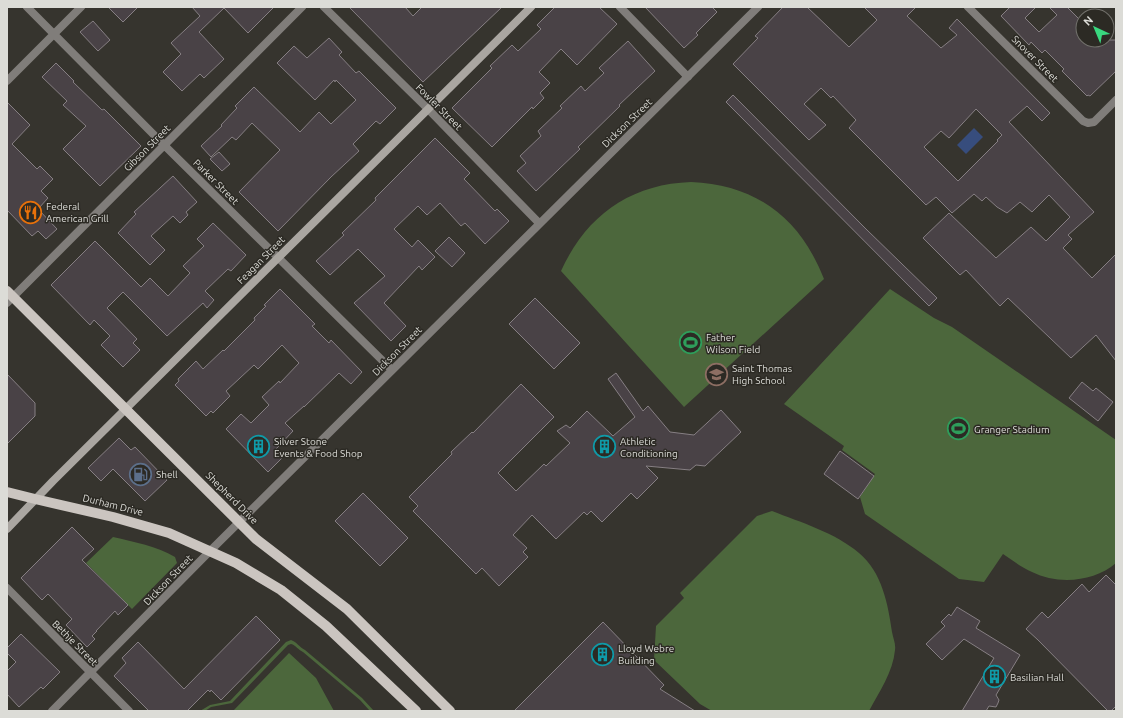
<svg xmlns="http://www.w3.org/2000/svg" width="1123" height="718" font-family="Ubuntu,sans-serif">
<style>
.green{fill:#4c673c}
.water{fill:#374d7d}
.building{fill:#494246;stroke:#867f83;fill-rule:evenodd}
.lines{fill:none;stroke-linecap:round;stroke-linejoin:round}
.street{stroke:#807d7a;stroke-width:8}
.secondary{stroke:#aaa6a1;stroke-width:8}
.primary{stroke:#cbc5c0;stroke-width:10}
.labels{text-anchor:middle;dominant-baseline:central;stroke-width:3;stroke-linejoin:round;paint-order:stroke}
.street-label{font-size:10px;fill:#dcdcd7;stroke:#2c2a24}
.poi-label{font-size:10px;fill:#dcdcd7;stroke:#2c2a24;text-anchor:start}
</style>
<rect width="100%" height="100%" fill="#36342e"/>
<!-- green -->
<path class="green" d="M691 182C757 185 800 218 824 279L684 407 561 271C586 216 630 184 691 182Z
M890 289 934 318 952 327 1116 440V563C1094 582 1058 585 1032 572 1021 567 1012 560 1003 554L984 582 959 579 865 514 860 497 875 474 842 450 844 446 784 404Z
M772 511C800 522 836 533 859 553 882 572 888 604 892 632 893 638 896 644 895 650 893 672 879 692 869 711H712L700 704 654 660 656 626 684 598 680 593 757 516Z
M113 537C134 542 157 546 175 557L177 563 132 609 86 563Z
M291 640C297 642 299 647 305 650L362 698 374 711H370L360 700 303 652C298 650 296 645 291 644L288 645 232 703 211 707 205 711H200L210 705 230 701 286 642Z
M289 653 316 678 334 711H233Z"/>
<!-- water -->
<path class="water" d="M974 128 983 137 966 154 957 145Z"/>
<!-- building -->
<path class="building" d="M108 7H138L123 22Z
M192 7H274L248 33 224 8 199 32 224 59 204 78 200 74 182 91 163 72 181 54 171 43 200 16Z
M349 7H405L413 16 422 7H502L423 82Z
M555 7H599L617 24 577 65 561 49 539 72 550 83 540 93 544 98 533 109 532 107 492 147 452 108 492 68 490 66 512 45 518 51 541 29 537 25Z
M645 7H712L717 12 696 33 698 35 684 48Z
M783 7H807L849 47 877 20 864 7H916L907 16 941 48 957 35 949 28 957 19 1050 113 1042 121 1027 106 1009 122 1094 212 1068 235 1072 239 1063 248 1092 278 1116 254V361L1096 335 1071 358 1008 298 1000 306 966 270 960 275 923 238 949 213 996 258 1031 227 1046 241 1070 217 1049 195 1032 212 1020 202 1007 213 997 207 986 197 982 201 974 194 952 213 936 197 926 205 849 128 856 120 833 96 831 98 821 88 804 104 826 125 809 140 733 64 758 38 755 36ZM976 109 1002 135 997 140 998 141 958 181 924 147 941 131 949 138Z
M1010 7H1036L1025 18 1039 32 1057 15 1049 7H1067L1083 23V40H1116V71L1090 96 1088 95 1087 96 1062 71 1064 69 1045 50 1042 53 1031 42 1029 45 1001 16Z
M93 21 110 40 98 51 80 32Z
M329 38 342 52 339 55 356 73 359 71 396 108 380 124 376 121 353 144 359 151 331 177 278 231 239 192 280 150 252 123 236 140 232 137 211 157 201 146 222 126 221 125 237 108 235 106 254 87 300 132 319 112 331 124 356 100 336 80 335 82 334 80 315 100 277 63 294 46 307 58Z
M628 41 655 71 619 105 620 106 578 147 580 149 536 191 517 171 526 163 520 156 541 136 538 131 562 108 560 106 581 86 585 91 604 73 599 68Z
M56 63 74 81 73 82 102 110 104 109 141 146 100 186 63 149 86 126 63 105 67 101 42 77Z
M733 95 866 229 937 298 929 306 726 102Z
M7 102 30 125 12 144 37 169 40 166 53 179 41 191 48 198 38 209 57 229 46 239 38 231 32 236 7 210Z
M435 138 470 173 464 179 495 211 497 209 509 221 485 244 465 223 461 226 440 203 427 215 418 206 394 229 412 247 418 240 435 257 422 270 419 266 384 303 406 326 391 341 354 303 385 276 358 249 330 275 316 261 344 235 342 233 376 200 375 198Z
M219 152 230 164 222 171 210 159Z
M173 176 197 202 186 212 188 215 180 223 173 216 151 236 165 250 150 265 118 233 136 214 134 212Z
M213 223 246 255 231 271 228 269 205 291 214 300 207 308 203 303 167 336 123 292 107 308 137 339 133 343 140 350 123 367 101 345 110 336 94 320 90 325 51 285 95 241 141 287 150 278 168 296 190 273 183 266 204 246 197 239Z
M449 237 465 253 452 267 435 251Z
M280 289 315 324 312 326 329 343 331 340 362 372 351 384 339 373 304 407V406L285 423 293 431 276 449 284 456 268 472 226 429 241 414 251 423 269 405 262 397 279 381 280 383 299 363 282 345 258 369 254 365 226 391 230 396 213 413 211 411 206 416 175 385 179 381 178 379 196 361 203 369 223 350 224 351 255 320 254 318 266 306 264 305Z
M535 298 580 343 554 369 509 324Z
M616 373 643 411 648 406 670 432 694 435 721 410 741 432 705 466 696 465 690 470 646 466 658 478 637 499 631 493 602 522 591 511 587 515 584 512 556 539 532 515 513 535 527 548 523 552 528 557 499 586 482 568 476 574 413 511 418 506 409 497 452 454 451 452 472 432 473 433 521 384 554 417 498 473 516 491 544 464 546 466 570 443 557 431 566 425 570 428 587 411 613 436 635 417 608 379Z
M7 374 35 403V416L7 444Z
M1082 382 1093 391 1096 388 1113 402 1098 421 1069 398Z
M119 438 131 450 135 447 167 480 145 501 113 469 101 481 88 468Z
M840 451 874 476 858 499 824 474Z
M363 493 408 538 380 566 335 521Z
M72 527 94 549 82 560 128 605 118 615 115 611 96 631H97L92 636 95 639 87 647 66 625 72 619 48 594 42 600 21 578Z
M1106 575 1116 585V706L1111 711H1108L1038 640 1026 629 1042 612 1048 618 1082 584 1089 592Z
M957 607 980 621 976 628 1020 655 996 695 999 700 998 703 996 707 989 706 986 711H962L994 658 964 639 942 660 926 644 945 626 941 622 949 614 951 616Z
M256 616 280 640 221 700 211 690 210 692 208 690 187 711H149L114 676 126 663 122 658 138 642 184 689Z
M603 622 664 685 660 689 695 711H514Z
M21 634 60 672 43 689 41 687 19 707 7 694V671L16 662 7 653V648Z"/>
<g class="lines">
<!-- street -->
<path class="street" d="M27 7 164 145 392 370
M324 7 428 109 539 223
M620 7 688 77
M968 7 1083 121 1088 123 1094 122 1116 100
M7 81 81 7
M7 303 302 7
M7 588 129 711
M52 711 210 551 758 7"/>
<!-- secondary -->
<path class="secondary" d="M7 529 53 481 531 7"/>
<!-- primary -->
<path class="primary" d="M7 291 256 539 347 609 450 711
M7 492 35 499 113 517 169 533 236 563 281 590 326 626 416 711"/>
</g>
<!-- icons -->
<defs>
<symbol id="restaurant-ring" viewBox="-11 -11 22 22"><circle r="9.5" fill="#2c2a24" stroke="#e8710a" stroke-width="1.5"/><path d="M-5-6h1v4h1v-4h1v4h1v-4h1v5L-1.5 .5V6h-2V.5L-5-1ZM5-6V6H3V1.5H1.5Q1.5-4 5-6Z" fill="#e8710a"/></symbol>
<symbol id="stadium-ring" viewBox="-11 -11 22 22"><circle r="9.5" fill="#2c2a24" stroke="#2e9e5b" stroke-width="1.5"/><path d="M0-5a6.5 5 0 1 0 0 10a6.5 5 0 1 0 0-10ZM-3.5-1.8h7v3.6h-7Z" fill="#2e9e5b"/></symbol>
<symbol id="school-ring" viewBox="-11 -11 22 22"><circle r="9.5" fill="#2c2a24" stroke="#8d6e63" stroke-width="1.5"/><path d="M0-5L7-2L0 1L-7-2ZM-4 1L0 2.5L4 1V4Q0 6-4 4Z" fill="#8d6e63"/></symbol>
<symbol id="building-ring" viewBox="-11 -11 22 22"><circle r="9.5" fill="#2c2a24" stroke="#0f9aa8" stroke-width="1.5"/><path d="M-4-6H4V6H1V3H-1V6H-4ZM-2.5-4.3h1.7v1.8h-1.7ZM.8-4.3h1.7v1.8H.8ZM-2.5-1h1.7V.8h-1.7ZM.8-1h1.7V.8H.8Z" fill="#0f9aa8"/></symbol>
<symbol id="fuel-ring" viewBox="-11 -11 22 22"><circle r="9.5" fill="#2c2a24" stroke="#5c6f8a" stroke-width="1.5"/><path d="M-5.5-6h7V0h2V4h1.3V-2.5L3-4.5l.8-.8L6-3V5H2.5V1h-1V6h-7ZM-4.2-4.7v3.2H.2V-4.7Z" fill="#5c6f8a"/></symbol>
</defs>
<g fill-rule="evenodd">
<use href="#restaurant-ring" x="18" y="200" width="25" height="25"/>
<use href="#stadium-ring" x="678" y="330" width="25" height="25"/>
<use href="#school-ring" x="704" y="362" width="25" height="25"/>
<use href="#stadium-ring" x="946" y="416" width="25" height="25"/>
<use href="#building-ring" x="246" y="434" width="25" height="25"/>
<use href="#building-ring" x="592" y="434" width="25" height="25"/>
<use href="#fuel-ring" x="128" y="462" width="25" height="25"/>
<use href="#building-ring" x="590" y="642" width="25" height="25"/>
<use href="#building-ring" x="982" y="664" width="25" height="25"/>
</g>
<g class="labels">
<!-- street labels -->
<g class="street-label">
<text transform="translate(1035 59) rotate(45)">Snover Street</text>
<text transform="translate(439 107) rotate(45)">Fowler Street</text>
<text transform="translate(627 123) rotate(-44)">Dickson Street</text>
<text transform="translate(147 148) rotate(-45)">Gibson Street</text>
<text transform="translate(216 182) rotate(45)">Parker Street</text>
<text transform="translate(261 260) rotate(-45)">Feagan Street</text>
<text transform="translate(397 351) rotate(-45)">Dickson Street</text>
<text transform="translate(232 498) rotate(45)">Shepherd Drive</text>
<text transform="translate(113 505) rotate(14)">Durham Drive</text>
<text transform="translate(168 580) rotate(-46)">Dickson Street</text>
<text transform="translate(75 643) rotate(45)">Bethje Street</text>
</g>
<!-- poi labels -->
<g class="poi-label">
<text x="46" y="206">Federal<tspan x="46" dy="12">American Grill</tspan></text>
<text x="706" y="337">Father<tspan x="706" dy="12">Wilson Field</tspan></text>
<text x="732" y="368">Saint Thomas<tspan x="732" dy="12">High School</tspan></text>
<text x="974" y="429">Granger Stadium</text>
<text x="274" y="441">Silver Stone<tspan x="274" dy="12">Events &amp; Food Shop</tspan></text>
<text x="620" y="441">Athletic<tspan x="620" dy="12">Conditioning</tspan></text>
<text x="156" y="474">Shell</text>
<text x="618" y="648">Lloyd Webre<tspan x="618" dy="12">Building</tspan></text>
<text x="1010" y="677">Basilian Hall</text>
</g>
</g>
<!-- border -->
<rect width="1123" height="718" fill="none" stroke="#dcdcd7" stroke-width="16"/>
<!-- north arrow -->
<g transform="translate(1095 28) rotate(316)"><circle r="19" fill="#2c2a24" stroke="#72716c"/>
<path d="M0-3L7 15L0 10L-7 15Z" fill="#39d87f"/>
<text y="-6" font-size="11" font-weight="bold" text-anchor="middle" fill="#dcdcd7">N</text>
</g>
</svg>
